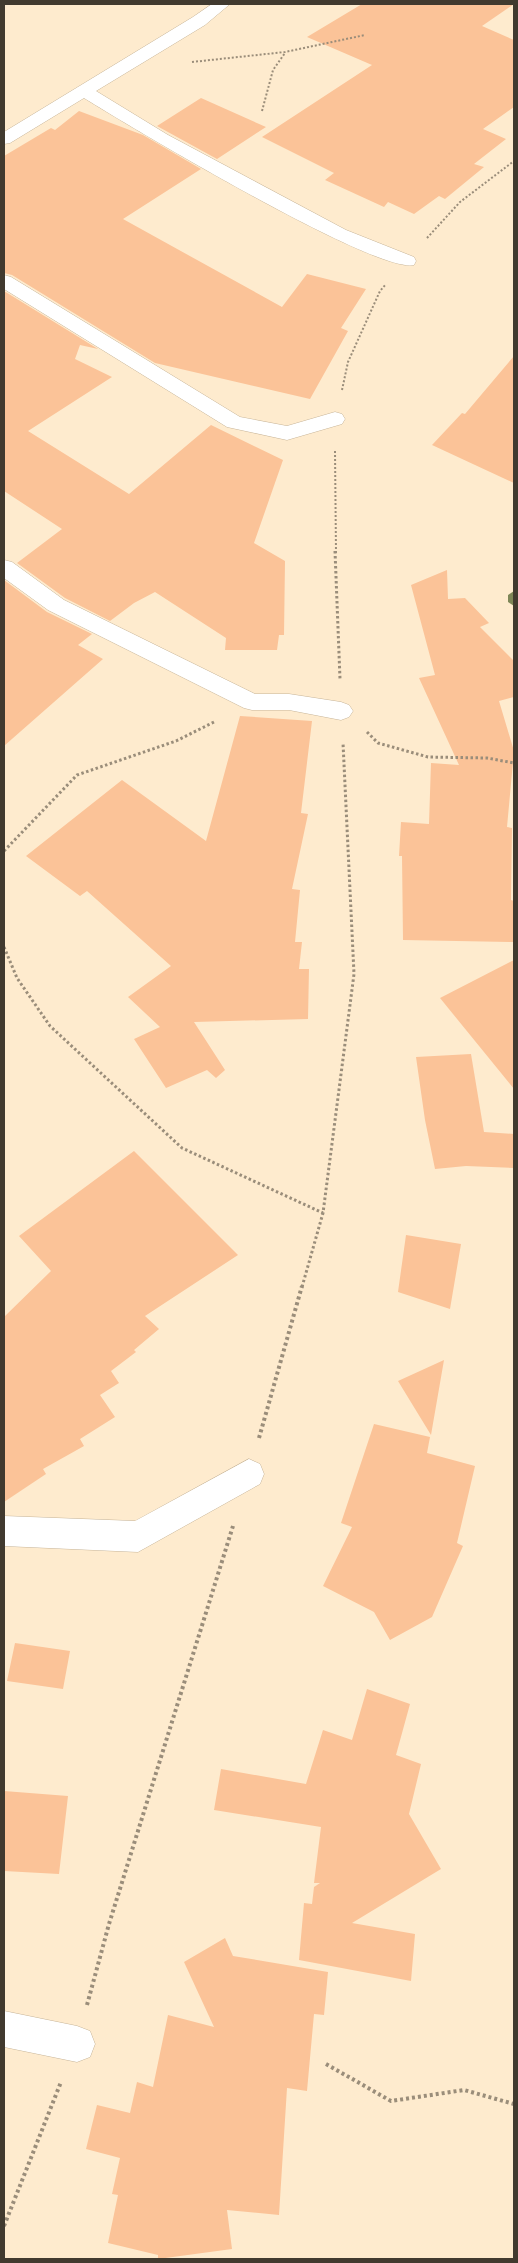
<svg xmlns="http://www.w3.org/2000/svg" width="518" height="2263" font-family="Jost,sans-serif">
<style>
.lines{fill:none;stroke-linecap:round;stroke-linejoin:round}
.stream{fill:#7e8657;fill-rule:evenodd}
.building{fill:#fbc398}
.minor-casing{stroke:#c7b599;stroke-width:1}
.path-far2{stroke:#9a8d7a;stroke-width:2;stroke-dasharray:2 2;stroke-linecap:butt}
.path-far1{stroke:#9a8d7a;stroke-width:3;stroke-dasharray:2.5 2.5;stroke-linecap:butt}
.path{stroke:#9a8d7a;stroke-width:4;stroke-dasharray:3 3;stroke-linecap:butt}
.minor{fill:#fff;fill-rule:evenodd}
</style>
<rect width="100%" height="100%" fill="#feebce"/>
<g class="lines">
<!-- stream -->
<path class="stream" d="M514 591V606L508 602V595Z"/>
</g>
<!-- building -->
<path class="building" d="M362 4H514L482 26 514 40V107L483 129 506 139 474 164 484 167 445 199 439 196 414 214 388 202 384 207 325 180 334 173 262 137 372 65 307 37Z
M201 98 266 127 217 159 157 126Z
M79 111 143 135 201 169 123 219 282 307 307 274 366 289 341 328 348 331 310 399 155 363 12 275 4 273V156L51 128 55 130Z
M4 291 98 349 80 345 75 359 112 377 28 431 129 494 211 425 283 460 254 543 285 561 284 635H279L277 650H225L226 638 155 592 134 603 110 621 65 598 17 563 62 529 4 491Z
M514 356V483L432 445 462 413 465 414Z
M447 570 448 599 465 598 489 623 480 627 514 661V697L499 701 514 751 507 827 512 828 511 900 514 901V942L403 940 402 856H399L401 822 429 824 431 763 459 765 419 678 435 675 411 585Z
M4 580 47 612 92 634 78 645 103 659 4 746Z
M240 716 312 721 301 813 308 814 292 889 300 890 295 942H302L299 969H309L308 1019 194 1022 225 1070 216 1078 207 1070 166 1088 134 1039 160 1027 128 997 171 966 87 891 80 896 26 856 122 780 206 841Z
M514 960V1089L440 998Z
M471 1054 484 1132 514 1134V1168L466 1166 435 1169 425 1120 416 1057Z
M134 1151 238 1255 145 1316 159 1329 134 1350 136 1352 111 1371 119 1383 100 1395 115 1417 80 1439 84 1446 43 1469 46 1474 4 1502V1317L51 1271 19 1236Z
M406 1235 461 1244 450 1309 398 1292Z
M444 1360 431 1435 398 1381Z
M374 1424 430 1437 427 1453 475 1466 457 1543 463 1546 432 1617 390 1640 374 1612 323 1586 352 1527 341 1523Z
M15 1643 70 1651 63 1689 7 1681Z
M367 1689 410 1704 396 1755 421 1764 409 1814 441 1869 352 1923 415 1934 411 1981 299 1960 304 1903 312 1904 314 1887 320 1883H314L321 1827 214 1810 221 1769 306 1784 323 1730 352 1740Z
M4 1791 68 1796 59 1874 4 1871Z
M225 1938 233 1956 328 1972 324 2015 314 2014 307 2091 287 2088 279 2215 227 2210 232 2249 158 2259V2255L108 2243 118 2195 112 2194 120 2158 86 2149 97 2105 130 2113 137 2082 153 2087 168 2015 214 2027 184 1962Z"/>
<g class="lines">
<defs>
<path id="minor" d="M212 4H230L205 25 96 91 168 135 346 230 414 257 416 261 414 265C376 274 129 126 84 98L10 143 4 144V132L193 17Z
M4 275 11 277 240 417 287 426 335 412 342 414 345 419 342 424 287 440 227 427 4 289Z
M4 560 12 562 64 600 255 694H289L341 702 349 705 353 711 349 717 341 720 289 710H252L244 708 48 610 4 578Z
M249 1459 260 1464 264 1474 260 1484 138 1552 4 1546V1516L135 1521Z
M4 2011 77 2026 90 2031 95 2044 90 2057 77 2062 4 2047Z"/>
</defs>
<!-- minor casing -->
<use href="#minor" class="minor-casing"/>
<!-- path-far2 -->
<path class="path-far2" d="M192 62 285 52 365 35
M262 111 273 70 285 53
M427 238 460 202 514 161
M342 390 348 362 380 291 386 284
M335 451 336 553"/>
<!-- path-far1 -->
<path class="path-far1" d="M335 551 340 679
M367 732 378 743 428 757 487 758 514 763
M4 851 77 775 176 741 216 721
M4 947 17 978 50 1026 182 1148 323 1213
M302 1287 323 1213 354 974 343 743"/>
<!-- path -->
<path class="path" d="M259 1438 302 1286
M87 2005 109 1924 233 1526
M326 2064 391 2101 464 2090 514 2104
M4 2226 61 2082"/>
<!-- minor -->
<use href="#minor" class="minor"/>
</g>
<!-- border -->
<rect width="518" height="2263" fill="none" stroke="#413a2f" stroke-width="10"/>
</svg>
